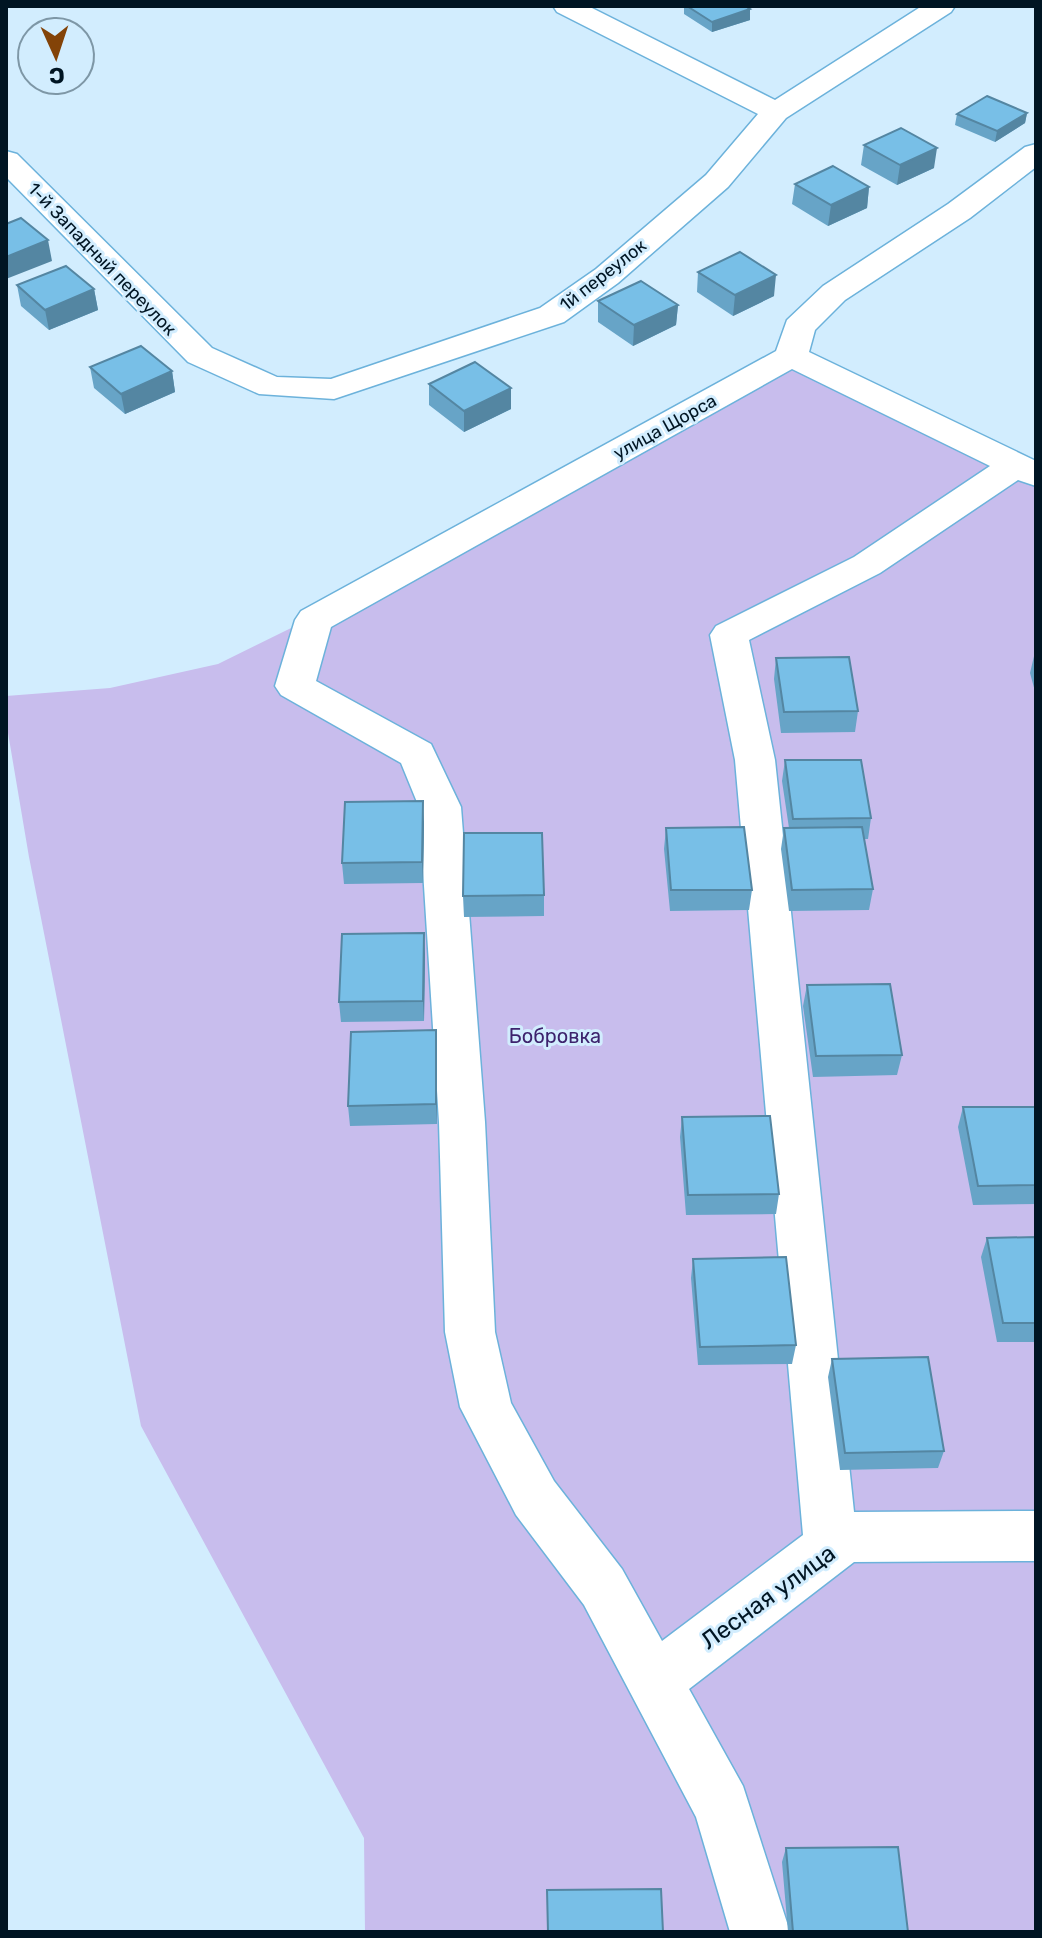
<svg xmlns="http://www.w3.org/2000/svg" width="1042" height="1938" font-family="Rubik,sans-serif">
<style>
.green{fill:#c8bded}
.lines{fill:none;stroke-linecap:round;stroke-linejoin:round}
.minor-casing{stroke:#6cb2db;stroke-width:3}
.minor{fill:#fff;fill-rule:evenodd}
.wall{fill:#67a4c7}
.shaded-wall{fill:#5486a2}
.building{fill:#78bfe7;stroke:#5486a2;stroke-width:2}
.labels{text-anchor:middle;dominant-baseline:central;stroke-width:6;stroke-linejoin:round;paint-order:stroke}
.far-street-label{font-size:18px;fill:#001523;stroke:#d2edfe}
.park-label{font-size:20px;fill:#3d236d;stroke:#d2edfe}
.near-street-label{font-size:24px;fill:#001523;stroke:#d2edfe}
</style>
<rect width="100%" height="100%" fill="#d2edfe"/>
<!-- green -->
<path class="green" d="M798 356 1036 479V1932H365L364 1838 141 1426 29 857 6 721V696L110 688 218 664 474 538Z"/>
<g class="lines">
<defs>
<path id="minor" d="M553 6H588L775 100 922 6H955L951 12 786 118 728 187 618 283 564 322 334 399 259 394 188 362 6 177V151L17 154 212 348 277 377 331 379 540 308 596 269 706 175 758 114 557 12Z
M1036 144V167L970 218 845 300 815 330 809 352 1036 461V486L1018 480 880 573 749 640 775 760 854 1512 1036 1511V1561L854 1562 689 1689 743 1786 790 1932H730L696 1817 584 1605 516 1515 460 1407 445 1332 439 1122 419 807 401 763 281 695 275 686 295 620 301 611 776 351 787 320 823 286 948 204 1025 147ZM792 369 990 466 854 557 716 626 710 635 735 760 803 1535 662 1641 622 1569 554 1481 511 1403 495 1332 485 1122 461 807 431 744 316 681 331 627Z"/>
</defs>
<!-- minor casing -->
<use href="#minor" class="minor-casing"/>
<!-- minor -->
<use href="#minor" class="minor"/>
</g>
<!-- wall -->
<path class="wall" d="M684 6H745L750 9V20L712 32 684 14Z
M1027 113 1025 123 995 142 955 125 957 114Z
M864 145 934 168 897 185 861 165Z
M795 184 869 187 867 208 828 226 792 204Z
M698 272 774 296 733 316 697 292Z
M17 285 94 289 98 310 49 330 21 306Z
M598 301 678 305 676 325 633 346 598 322Z
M90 367 172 371 175 392 125 414 94 388Z
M429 384 511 409 464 432 429 405Z
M1035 652H1036V695L1030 673Z
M776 658 858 711 855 732 781 733 774 679Z
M785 760 871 818 868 839H864L873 889 869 910 789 911 781 849 784 828H789L782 781Z
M424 822 423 883 344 884 342 863Z
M666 828 752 890 749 910 670 911 664 849Z
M544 895V916L464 917 463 896Z
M425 954 424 1021 341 1022 339 1002Z
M807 985 902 1055 897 1075 813 1077 803 1006Z
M436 1030 437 1124 350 1126 348 1106Z
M963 1107H1036V1204L973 1205 958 1127Z
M682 1117 779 1194 776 1214 686 1215 680 1137Z
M1036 1237V1342H997L981 1257 987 1238Z
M693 1259 796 1345 792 1364 698 1365 691 1278Z
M832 1359 944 1451 938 1468 840 1470 828 1377Z
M786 1848 908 1932H788L782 1862Z"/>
<!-- shaded-wall -->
<path class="shaded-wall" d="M750 9V20L712 32V22Z
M1027 113 1025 123 995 142 997 131Z
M937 148 934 168 897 185 900 165Z
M869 187 867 208 828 226 831 205Z
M48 240 52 261 6 279V257Z
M776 275 774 296 733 316 735 295Z
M94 289 98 310 49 330 45 310Z
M678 305 676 325 633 346 634 325Z
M172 371 175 392 125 414 121 394Z
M511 388V409L464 432V411Z
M423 801 424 822 423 883 422 862Z
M424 933 425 954 424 1021 423 1001Z
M436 1030 437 1051V1124L436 1104Z"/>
<!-- building -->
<path class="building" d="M687 6H745L750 9 712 22Z
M987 96 1027 113 997 131 957 114Z
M901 128 937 148 900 165 864 145Z
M833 166 869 187 831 205 795 184Z
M21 218 48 240 6 257V224Z
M740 252 776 275 735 295 698 272Z
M66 266 94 289 45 310 17 285Z
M641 281 678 305 634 325 598 301Z
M141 346 172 371 121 394 90 367Z
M475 362 511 388 464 411 429 384Z
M849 657 858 711 784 712 776 658Z
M785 760H861L871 818 793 819Z
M423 801 422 862 342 863 345 802Z
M744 827 752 890H671L666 828Z
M862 827 873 889 792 890 784 828Z
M464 833H542L544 895 463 896Z
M424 933 423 1001 339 1002 342 934Z
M890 984 902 1055 816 1056 807 985Z
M436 1030V1104L348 1106 351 1032Z
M963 1107H1036V1185L978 1186Z
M770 1116 779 1194 688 1195 682 1117Z
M1036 1237V1323H1003L987 1238Z
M786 1257 796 1345 700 1347 693 1259Z
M928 1357 944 1451 845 1453 832 1359Z
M898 1847 908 1932H793L786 1848Z
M661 1889 663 1932H548L547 1890Z"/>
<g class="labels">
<!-- far-street labels -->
<g class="far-street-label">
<text transform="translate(102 259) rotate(46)">1-й Западный переулок</text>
<text transform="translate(603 275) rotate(-38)">1й переулок</text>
<text transform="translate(665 427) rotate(-29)">улица Щорса</text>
</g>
<!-- park labels -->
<g class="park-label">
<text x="555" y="1036">Бобровка</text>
</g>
<!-- near-street labels -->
<g class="near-street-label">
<text transform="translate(768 1597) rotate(-36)">Лесная улица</text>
</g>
</g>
<!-- border -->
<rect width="1042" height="1938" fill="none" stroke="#001523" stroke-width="16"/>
<!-- north arrow -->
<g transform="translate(56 56) rotate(177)"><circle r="38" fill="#d2edfe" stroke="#7e97a6" stroke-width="2"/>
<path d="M0-6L14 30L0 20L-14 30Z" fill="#834308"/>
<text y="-12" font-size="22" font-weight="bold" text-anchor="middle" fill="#001523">С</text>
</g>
</svg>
